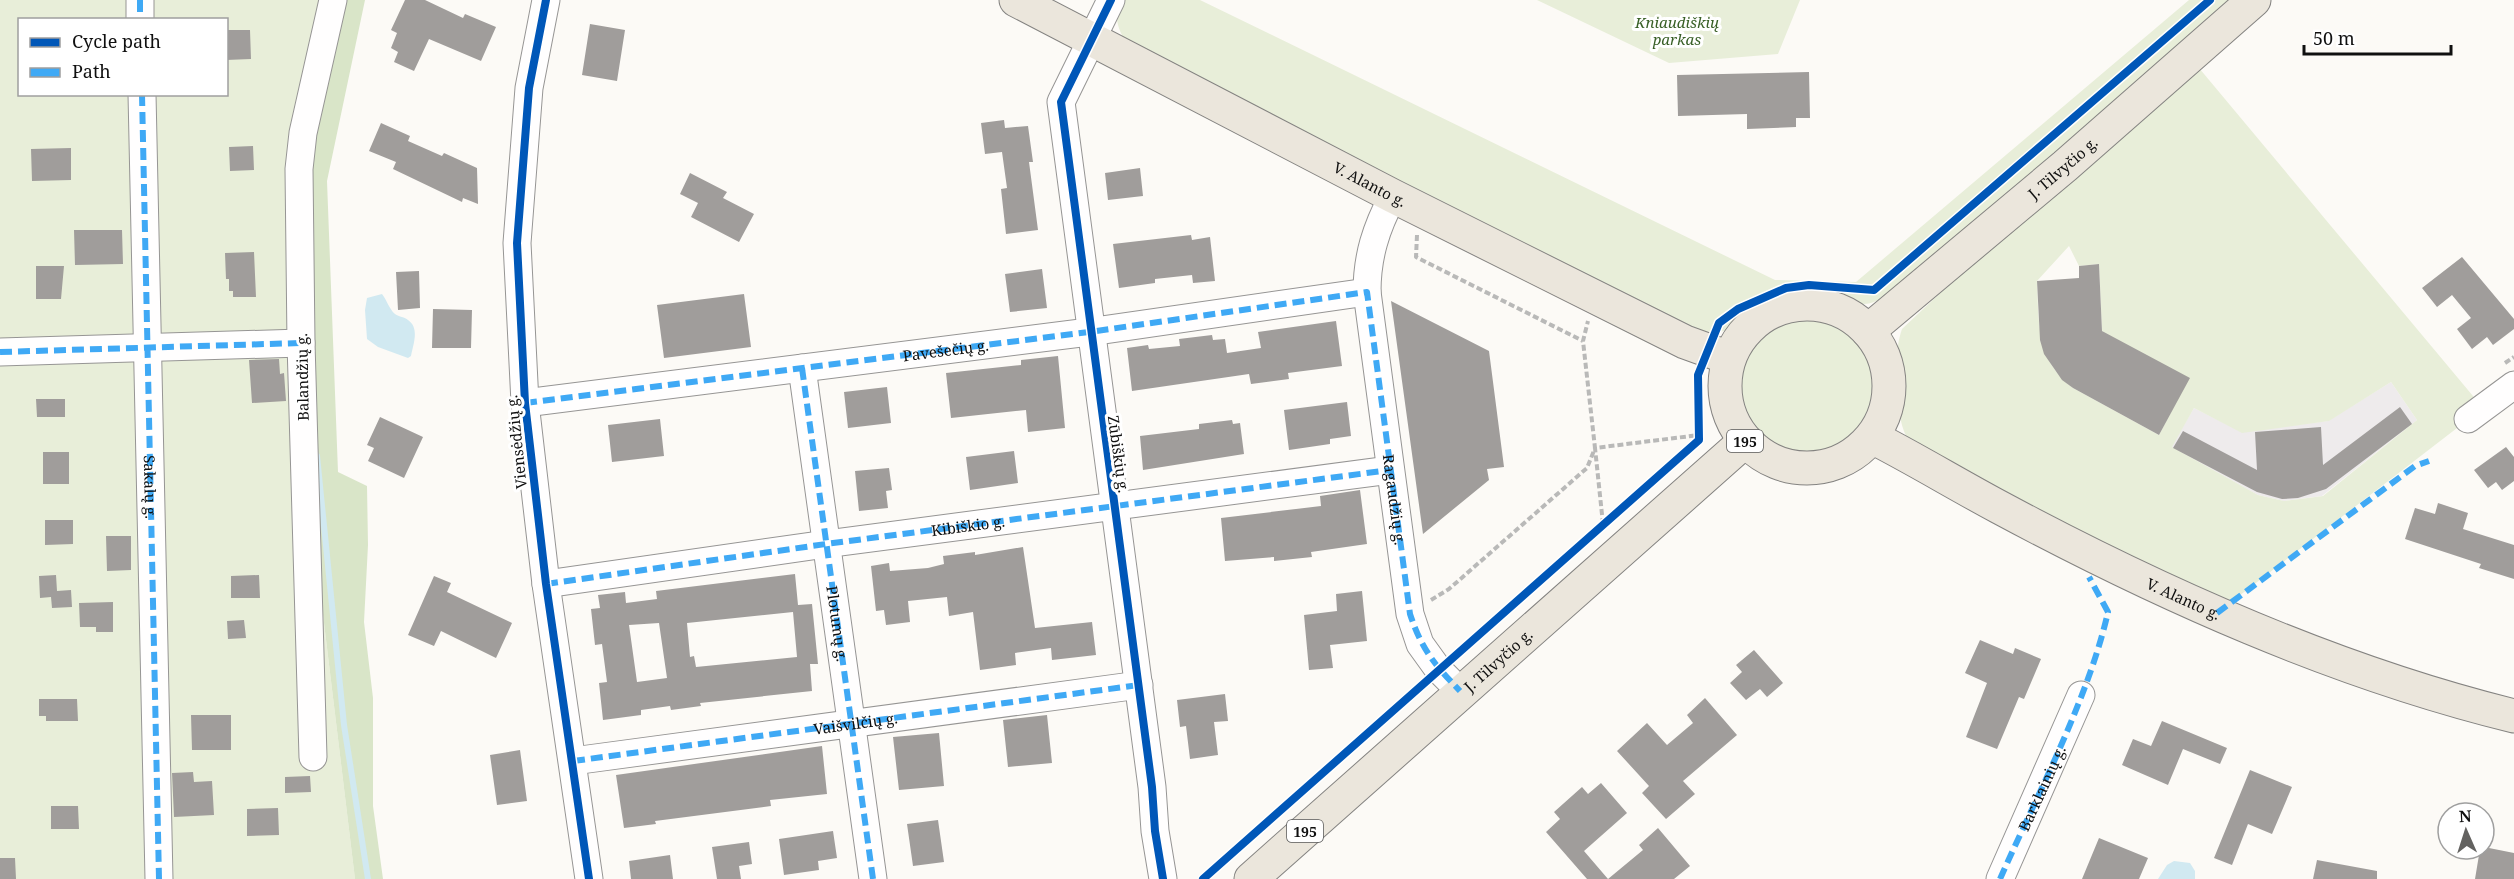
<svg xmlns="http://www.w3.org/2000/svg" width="2514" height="879" font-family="'Noto Serif',serif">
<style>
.industrial{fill:#eeebec}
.green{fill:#e8eed9;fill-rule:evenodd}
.forest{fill:#d9e5c8}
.water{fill:#d1e9f1}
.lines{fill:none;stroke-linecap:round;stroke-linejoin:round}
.stream{stroke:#d1e9f1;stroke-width:6}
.building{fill:#a09d9b;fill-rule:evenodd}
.minor-casing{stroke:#969594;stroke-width:29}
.major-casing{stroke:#848381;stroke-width:35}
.path{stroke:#b9b9b8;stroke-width:4;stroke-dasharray:6 3;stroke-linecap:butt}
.minor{stroke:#fffefe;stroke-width:27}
.major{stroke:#ebe6dc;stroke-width:33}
.quiet{stroke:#3fa9f5;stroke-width:6;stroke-dasharray:12 6;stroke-linecap:butt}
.cycleway-casing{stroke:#fff;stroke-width:11}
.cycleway{stroke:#0057b8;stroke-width:8}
.labels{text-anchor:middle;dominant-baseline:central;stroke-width:6;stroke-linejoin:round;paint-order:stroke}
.shield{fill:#fff;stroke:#585858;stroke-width:1.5}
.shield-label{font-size:14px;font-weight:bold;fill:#101010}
.park-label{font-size:15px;font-style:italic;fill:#396027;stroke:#fff}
.street-label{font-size:15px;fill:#101010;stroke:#fff}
</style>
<rect width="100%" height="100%" fill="#fcfaf6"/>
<!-- industrial -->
<path class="industrial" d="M2391 382 2417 420 2322 496 2284 501 2258 495 2171 447 2194 408 2242 432 2328 421Z"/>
<!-- green -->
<path class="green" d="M0 0H328L297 400 355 879H0ZM20 20H226V94H20Z
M1122 0H1200L1775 280 1856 282 2189 0H2234L1895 292C1885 297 1875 303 1865 304 1841 308 1819 290 1792 296 1762 302 1741 330 1718 332 1697 333 1680 324 1660 317L1125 41C1117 26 1113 15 1122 0Z
M1537 0H1800L1778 54 1669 63Z
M2194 62 2483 408 2217 613 1906 436C1898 418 1899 405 1899 385 1899 361 1894 353 1902 329L2076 165ZM2069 246 2079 266 2099 264 2102 331 2179 397 2159 435 2073 388C2036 360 2039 323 2037 281ZM2391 382 2417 420 2323 496 2284 501 2258 495 2172 447 2194 408 2242 433 2329 421Z
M1735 387a73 73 0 1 1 146 0a73 73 0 1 1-146 0Z"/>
<!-- forest -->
<path class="forest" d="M328 0H365L327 181 338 472 367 486 368 545 364 622 373 698V806L383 879H355L297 400 291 150Z"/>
<!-- water -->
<path class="water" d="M382 294C387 300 389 309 395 314 399 317 405 317 408 320 420 328 413 345 411 356L408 358 378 347 367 339 365 310 367 298Z
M2174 861 2190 863 2195 871V879H2158L2167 865Z"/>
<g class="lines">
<!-- stream -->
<path class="stream" d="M317 456 344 725 368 879"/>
</g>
<!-- building -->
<path class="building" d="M405 0H425L463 18 465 14 496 27 481 61 429 39 414 71 394 62 398 52 391 48 397 33 391 30Z
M590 24 625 30 617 81 582 75Z
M226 30H250L251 59 226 60Z
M1809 72 1810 118H1796V127L1747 129V114L1678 116 1677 75Z
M1004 120 1005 128 1028 126 1033 162H1029L1038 230 1006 234 1001 189 1007 188 1002 152 985 154 981 123Z
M381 123 410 136 408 141 442 156 444 153 477 168 478 204 463 198 462 202 393 169 396 162 369 151Z
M253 146 254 170 230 171 229 147Z
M71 148V180L32 181 31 149Z
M1140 168 1143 196 1108 200 1105 173Z
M690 173 727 192 723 198 754 214 739 242 691 217 698 203 680 194Z
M74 230H122L123 264 75 265Z
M1191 235 1192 240 1210 237 1215 281 1193 283 1192 275 1155 279V283L1119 288 1113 244Z
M254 252 256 297H233V291H229V279H226L225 253Z
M2462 257 2514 319V329L2493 345 2487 337 2472 349 2457 329 2471 318 2452 295 2437 307 2422 288Z
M2099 264 2102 331 2190 378 2159 435 2073 388 2062 380 2044 354 2040 340 2037 281 2079 278V266Z
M36 266H64L61 299H36Z
M1042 269 1047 308 1010 312 1005 274Z
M419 271 420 308 398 310 396 272Z
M744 294 751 347 664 358 657 305Z
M1391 301 1489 351 1504 467 1487 469 1489 480 1423 534Z
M433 309 472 310 471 348H432Z
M1336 321 1342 366 1288 373 1289 379 1251 384 1249 374 1132 391 1127 348 1148 345 1149 349 1180 346 1179 339 1212 335 1213 340 1225 339 1227 353 1261 348 1258 332Z
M1058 356 1065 428 1028 432 1026 410 951 418 946 373 1021 365V360Z
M279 359 280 374 284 373 286 401 252 403 249 360Z
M887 387 891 423 848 428 844 392Z
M36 399H65V417H37Z
M1347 402 1351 436 1330 439V444L1289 450 1284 410Z
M2400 407 2412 424 2326 489 2298 498 2282 499 2257 492 2173 448 2183 431 2257 470 2255 432 2321 427 2323 465Z
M380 417 423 437 404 478 368 461 374 448 367 445Z
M660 419 664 456 612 462 608 425Z
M1232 420 1233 424 1240 423 1244 454 1143 470 1140 436 1199 429V424Z
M2506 447 2514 457V481L2502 490 2496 482 2488 488 2474 470Z
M1014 451 1018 483 970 490 966 457Z
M43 452H69V484H43Z
M889 468 892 490 886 491 888 508 859 511 855 471Z
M1360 490 1367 544 1311 552 1312 557 1274 561V557L1225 561 1221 518 1321 506 1320 496Z
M2438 503 2468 513 2463 529 2514 545V579L2479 568 2481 564 2405 539 2415 508 2435 514Z
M45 520H73V544L45 545Z
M106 536H131V570L107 571Z
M1023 547 1035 628 1092 622 1096 655 1052 660 1051 648 1015 653 1016 665 980 670 973 612 949 616 947 597 908 601 910 622 886 625 884 610 876 611 871 566 889 563 890 571 928 568 944 564 943 556 975 552V555Z
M795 574 798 605 812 604 818 664H810L812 691 700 703 701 706 671 710 670 706 641 710V715L603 720 599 683 607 682 602 644 595 645 591 609 600 608 598 595 625 592 626 603 657 599 656 591ZM793 612 797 657 696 667 694 656 690 657 687 623ZM659 623 667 678 637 682 629 625Z
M56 575 57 591 71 590 72 607 52 608 51 597 40 598 39 576Z
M259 575 260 598H231V576Z
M434 576 451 583 447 592 512 623 496 658 441 631 434 646 408 635Z
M1362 591 1367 641 1330 645 1333 668 1309 670 1304 615 1337 611 1336 594Z
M113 602V632H96V627H80L79 603Z
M244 620 246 638 228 639 227 621Z
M1980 640 2013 654 2015 648 2041 659 2024 699 2019 697 1997 749 1966 737 1987 683 1965 673Z
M1754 650 1783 683 1767 697 1760 689 1746 700 1730 683 1742 672 1736 665Z
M1225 694 1228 721 1214 722 1218 755 1190 759 1186 726 1180 727 1177 700Z
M1705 698 1737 735 1683 781 1695 794 1666 819 1642 793 1649 786 1617 751 1647 723 1667 745 1693 723 1687 715Z
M39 699H77L78 721H46V716H39Z
M191 715H231V750H192Z
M1047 715 1052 763 1008 767 1003 720Z
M2162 721 2227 748 2220 764 2183 749 2168 785 2122 765 2133 739 2151 746Z
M939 733 944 786 899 790 893 737Z
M822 746 827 794 770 800 771 806 655 821 656 824 624 828 616 775Z
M520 750 527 801 497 805 490 755Z
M2250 770 2292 787 2272 834 2248 824 2232 865 2214 858Z
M193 772 194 782 212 781 214 815 174 817 172 773Z
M310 776 311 792 285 793V777Z
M1601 783 1627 813 1584 851 1608 879 1643 850 1639 845 1658 828 1690 866 1674 879H1587L1546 832 1560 819 1554 812 1582 787 1588 794Z
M51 806H78L79 829H51Z
M278 808 279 835 247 836V809Z
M938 820 944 862 913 866 907 824Z
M833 831 837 858 818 861 819 870 784 875 779 839Z
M2099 838 2148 858 2139 879H2082Z
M749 842 752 864 739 866 741 879H717L712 847Z
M2484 847 2514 853V879H2475L2480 849Z
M670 855 673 879H631L629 861Z
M0 858H15L16 879H0Z
M2317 860 2377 871V879H2313Z"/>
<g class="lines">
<defs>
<g id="minor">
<path d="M140 0V20"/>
<path d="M546 0 529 88 517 243 525 403 546 584 589 879"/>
<path d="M1111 0 1061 102 1152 787 1155 831 1163 879"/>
<path id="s1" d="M142 94 159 879"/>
<path id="s2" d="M1393 196C1376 228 1367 256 1367 292L1410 614 1420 644 1438 669 1460 691"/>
<path d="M0 352 301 343"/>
<path d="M802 368 873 879"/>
<path id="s3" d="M525 403 1089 332 1367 292"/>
<path d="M2468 419 2514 385"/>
<path id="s4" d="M546 584 826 544 1390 470"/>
<path d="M313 757 301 343 299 169 303 133 333 0"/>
<path d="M573 761 1139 685"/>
<path d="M2000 879 2081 695"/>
</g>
<g id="major">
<path id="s5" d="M1016 0 1393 196 1685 342 1729 358"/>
<circle cx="1807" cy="386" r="82"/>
<path id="s6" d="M1868 331 2065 166 2254 0"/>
<path id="s7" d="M1872 437C1915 459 1956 484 1999 507 2161 594 2335 672 2514 716"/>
<path id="s8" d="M1251 879 1745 441"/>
</g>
</defs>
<!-- minor casing -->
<use href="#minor" class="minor-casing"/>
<!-- major casing -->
<use href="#major" class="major-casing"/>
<!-- path -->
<path class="path" d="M1417 235 1416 257 1583 341
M2505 363 2514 357
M1603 524 1595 448 1699 435
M1431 600 1449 589 1587 468 1595 448 1583 341 1588 321"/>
<!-- minor -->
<use href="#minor" class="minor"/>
<!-- major -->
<use href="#major" class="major"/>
<!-- quiet -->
<g class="quiet">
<path d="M140 0V20"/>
<path d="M142 94 159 879"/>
<path d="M0 352 301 343"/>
<path id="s9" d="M802 368 873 879"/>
<path d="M525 403 1089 332 1367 292 1410 614C1422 650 1434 664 1460 691"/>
<path d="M546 584 826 544 1390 470"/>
<path d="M2217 613 2415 466 2429 461"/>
<path id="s10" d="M573 761 1139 685"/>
<path id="s11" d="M2000 879C2037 795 2088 700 2108 612L2089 577"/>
</g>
<defs>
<path id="cycleway" d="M546 0 529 88 517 243 525 403 546 584 589 879
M1111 0 1061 102 1152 787 1155 831 1163 879
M1203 879 1699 440 1698 375 1719 323 1738 309 1786 288 1809 285 1874 290 2210 0"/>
</defs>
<!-- cycleway casing -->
<use href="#cycleway" class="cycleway-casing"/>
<!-- cycleway -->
<use href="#cycleway" class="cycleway"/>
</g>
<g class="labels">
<!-- shield labels -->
<g class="shield">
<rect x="1727" y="430" width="36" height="22" rx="4.5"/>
<rect x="1287" y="820" width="36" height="22" rx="4.5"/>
</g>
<g class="shield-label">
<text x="1745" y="441">195</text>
<text x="1305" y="831">195</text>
</g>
<!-- park labels -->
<g class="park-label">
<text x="1677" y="22">Kniaudiškių<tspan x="1677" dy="17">parkas</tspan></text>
</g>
<!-- street labels -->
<g class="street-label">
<text stroke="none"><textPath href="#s6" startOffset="254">J. Tilvyčio g.</textPath></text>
<text stroke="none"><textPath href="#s5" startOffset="399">V. Alanto g.</textPath></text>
<text stroke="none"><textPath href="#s3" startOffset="424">Pavešečių g.</textPath></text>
<text transform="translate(302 377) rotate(-91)">Balandžių g.</text>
<text transform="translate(516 442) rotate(-96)">Viensėdžių g.</text>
<text transform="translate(1119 454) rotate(82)">Zūbiškių g.</text>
<text stroke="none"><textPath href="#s1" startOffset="393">Sakalų g.</textPath></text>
<text stroke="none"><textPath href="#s2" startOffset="310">Ragaudžių g.</textPath></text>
<text stroke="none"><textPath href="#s4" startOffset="426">Kibiškio g.</textPath></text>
<text stroke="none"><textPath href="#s7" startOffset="351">V. Alanto g.</textPath></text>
<text stroke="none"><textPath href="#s9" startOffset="258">Plotumų g.</textPath></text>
<text stroke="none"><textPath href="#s8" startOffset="330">J. Tilvyčio g.</textPath></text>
<text stroke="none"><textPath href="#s10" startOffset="285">Vaišvilčių g.</textPath></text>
<text stroke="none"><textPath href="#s11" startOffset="100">Barklainių g.</textPath></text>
</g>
</g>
<!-- legend -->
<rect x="18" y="18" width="210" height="78" fill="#ffffff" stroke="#9f9f9f" stroke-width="1.5"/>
<rect x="30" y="38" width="30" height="9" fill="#0057b8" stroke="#9f9f9f" stroke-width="1.5"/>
<text x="72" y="48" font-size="18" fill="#101010">Cycle path</text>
<rect x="30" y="68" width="30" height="9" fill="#3fa9f5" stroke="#9f9f9f" stroke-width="1.5"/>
<text x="72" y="78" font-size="18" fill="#101010">Path</text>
<!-- north arrow -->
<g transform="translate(2466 831) rotate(357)"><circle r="28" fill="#ffffff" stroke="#9f9f9f" stroke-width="1.5"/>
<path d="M0-4.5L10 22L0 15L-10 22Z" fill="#636260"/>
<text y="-9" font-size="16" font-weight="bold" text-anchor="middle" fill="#101010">N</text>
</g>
<!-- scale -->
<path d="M2304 45v9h147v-9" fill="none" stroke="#101010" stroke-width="3"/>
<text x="2313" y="45" font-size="18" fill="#101010" stroke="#ffffff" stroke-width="4.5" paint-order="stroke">50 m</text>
</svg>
